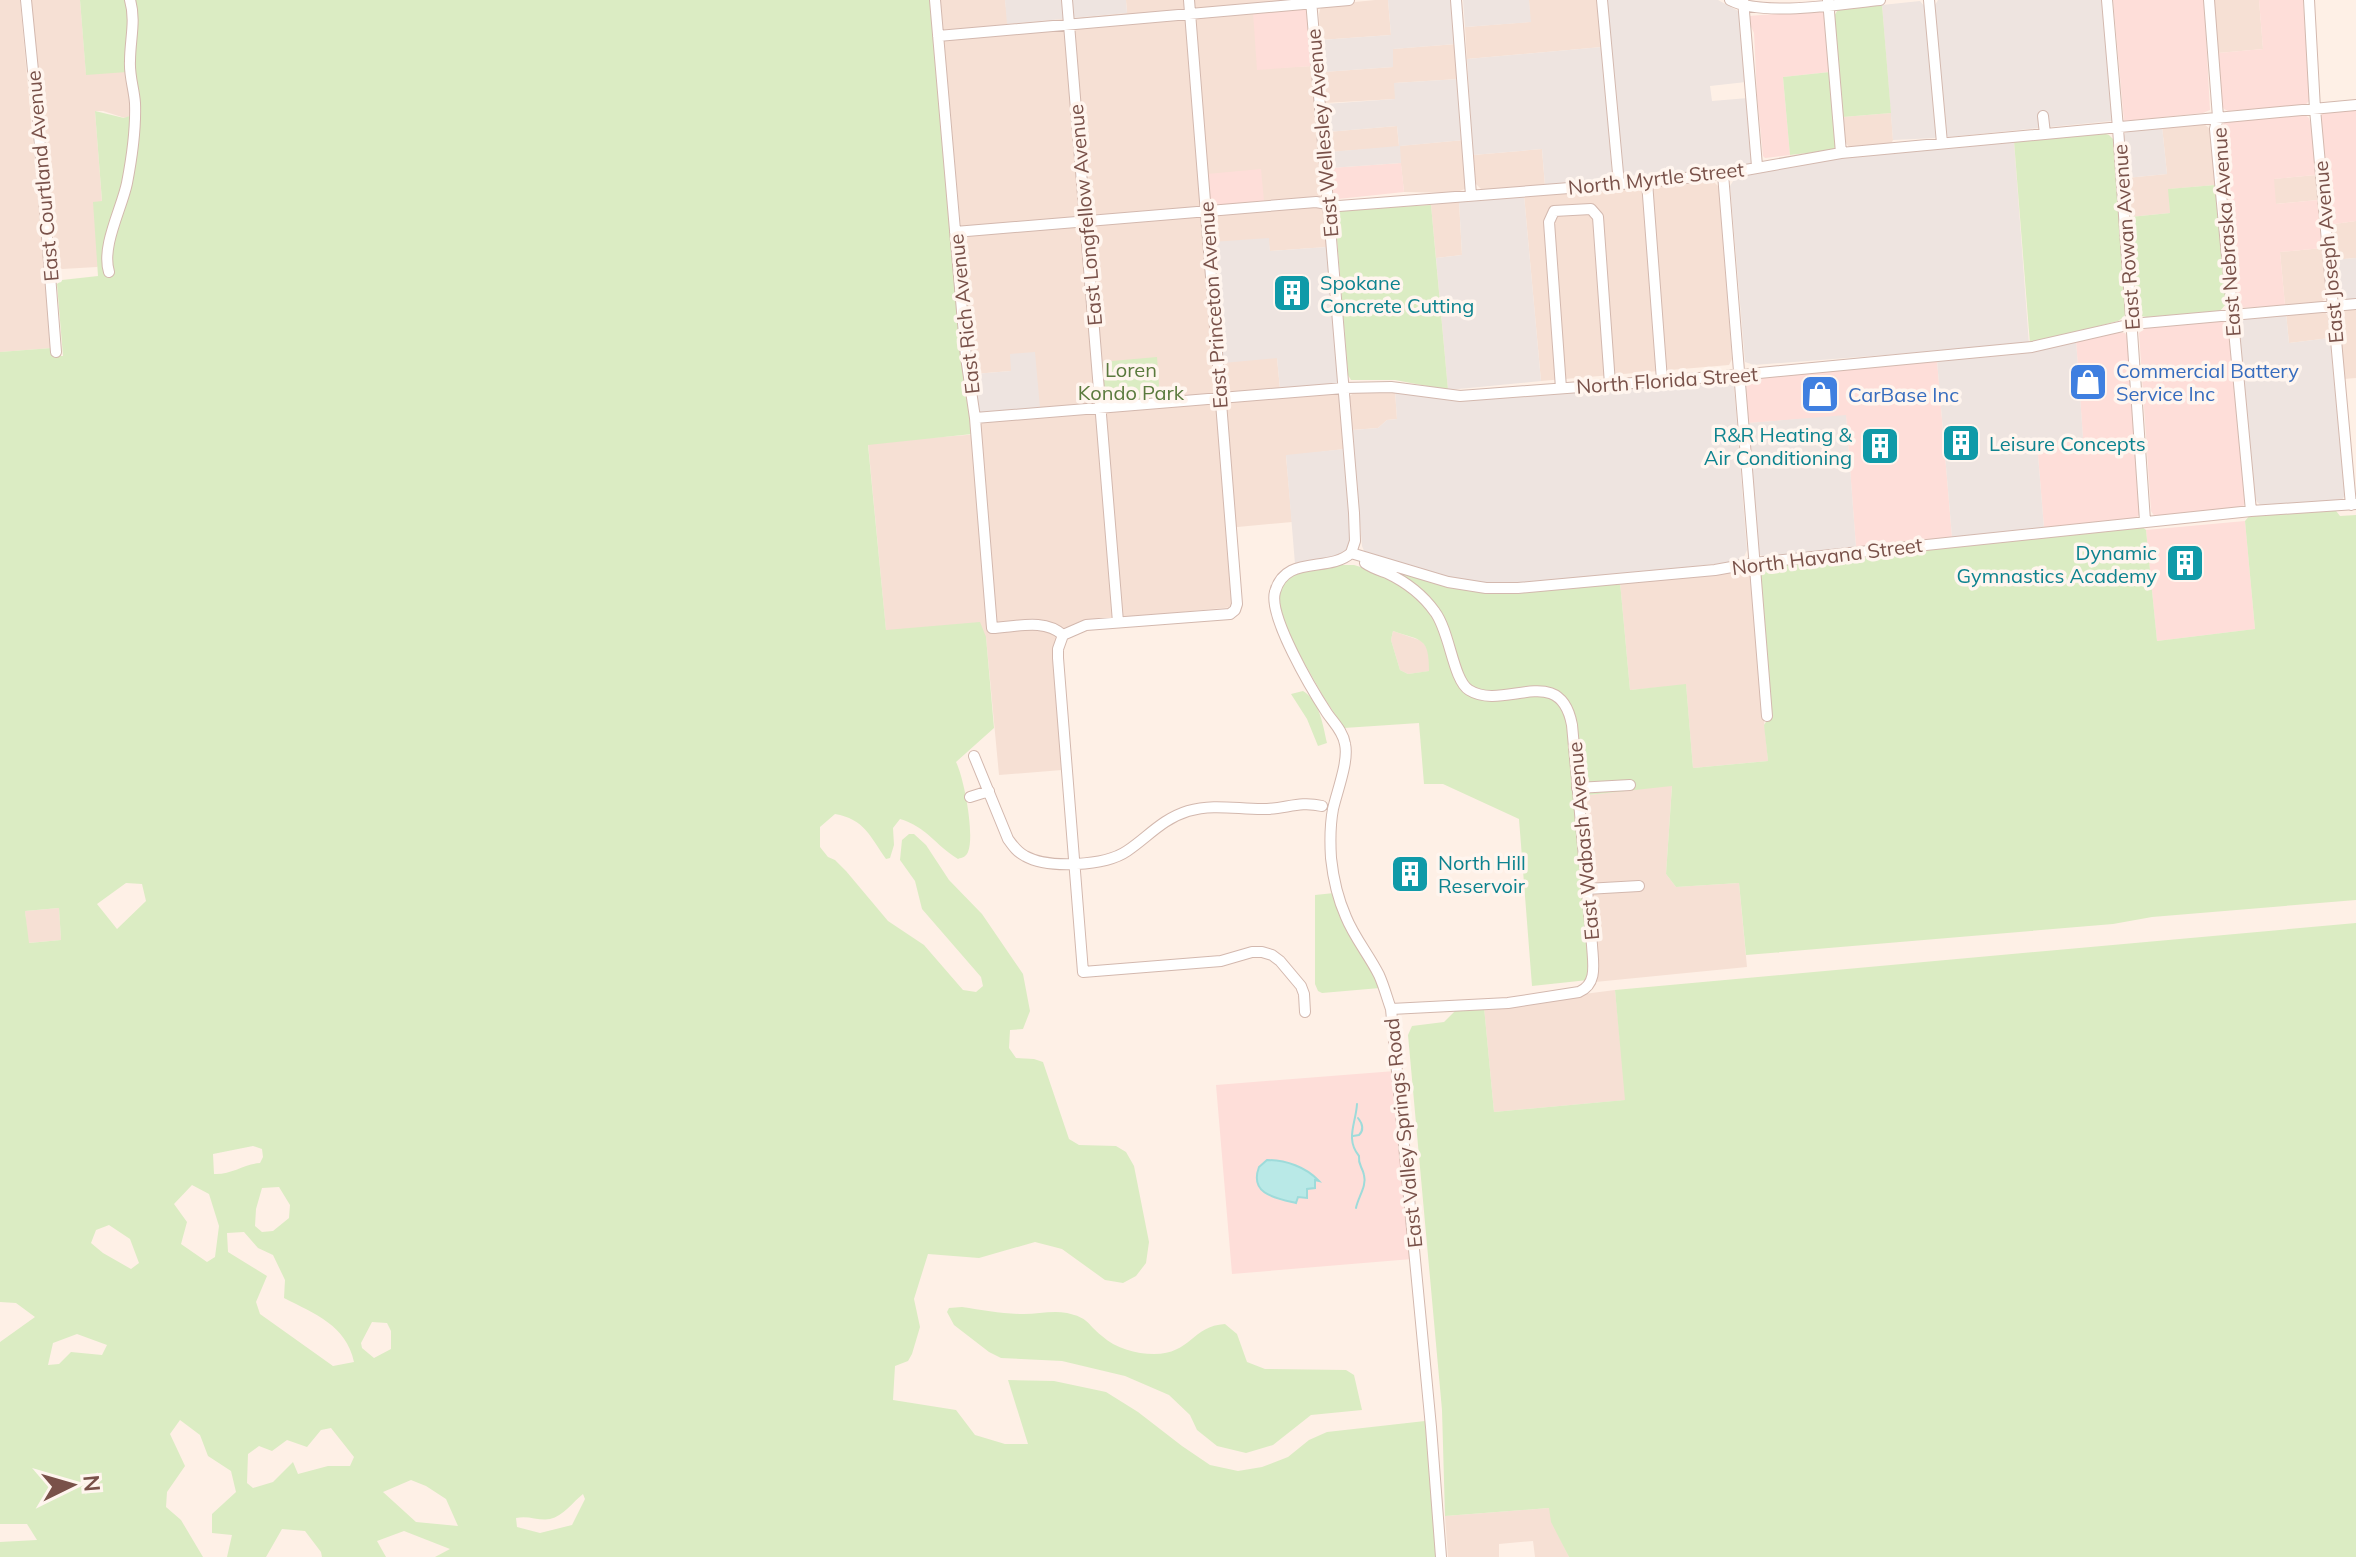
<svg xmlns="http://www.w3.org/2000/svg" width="2356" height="1557" font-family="Mulish,sans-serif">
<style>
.residential{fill:#f6e0d4}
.commercial{fill:#feded9}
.industrial{fill:#eee4e0}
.green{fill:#dbecc3;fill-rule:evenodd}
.water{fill:#b9e9e7;stroke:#9edbda;stroke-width:2}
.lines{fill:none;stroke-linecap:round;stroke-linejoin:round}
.stream{stroke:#9edbda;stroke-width:2}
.minor-casing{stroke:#d3b8ae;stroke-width:12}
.minor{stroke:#fff;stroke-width:10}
.labels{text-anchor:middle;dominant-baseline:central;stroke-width:7;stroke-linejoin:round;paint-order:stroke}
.street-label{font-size:20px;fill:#795149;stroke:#fff5ee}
.culture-label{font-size:20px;fill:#0d838f;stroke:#fff5ee;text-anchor:start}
.park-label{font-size:20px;fill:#5a7a3d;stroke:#fff5ee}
.shop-label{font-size:20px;fill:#366cbe;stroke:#fff5ee;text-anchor:start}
</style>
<rect width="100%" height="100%" fill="#fef0e6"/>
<!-- residential -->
<path class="residential" d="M0 0H20L52 348 0 352Z
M31 0H80L86 74 127 71 132 115 125 118 103 111H95L102 202H94L99 266 97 267 62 269 56 265Z
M940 0H1005L1008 24 1127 13 1126 0H1307L1257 69 1312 66 1327 247 1270 251 1268 238 1277 358 1280 389 1338 384 1345 449 1286 456 1292 522 1227 528 1233 607 1082 622 1074 626 1053 658 1062 770 999 775 986 637 886 630 868 443 979 434 978 414 1011 371 974 374Z
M1375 0H1388L1391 35 1320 40 1319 14 1320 9 1325 5Z
M1529 0H1598L1602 47 1467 59 1465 27 1530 22Z
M2214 0H2259L2263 49 2218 53Z
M1456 44 1459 79 1395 83V99L1325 103 1323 72 1393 67 1392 49Z
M1891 113 1893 140 1891 144 1849 147 1845 142 1843 117Z
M2204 124 2210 129 2215 185 2169 189 2170 213 2130 217 2126 178 2167 174 2162 126Z
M1397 126 1399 146 1464 140 1468 184 1465 189 1454 193 1404 192 1399 147 1329 152 1327 132Z
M1542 149 1545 186 1482 190 1475 183 1473 155Z
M2316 175 2318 200 2275 204 2273 179Z
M1708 180 1713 181 1719 187 1732 359 1729 365 1541 381 1524 195Z
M1459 201 1462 255 1436 258 1431 205Z
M2356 221V258L2332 260 2327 225Z
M2323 248 2328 297 2321 302 2285 305 2280 252Z
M2356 307V378L2344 379 2339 314 2342 309Z
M2323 310 2328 316 2330 338 2289 343 2286 313Z
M1355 391H1395L1397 419 1387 420 1378 428 1352 430 1349 397Z
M1746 569 1750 572 1768 761 1693 768 1686 685 1630 690 1620 582Z
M1393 631 1422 641 1429 651 1430 671 1408 674 1400 670 1391 640Z
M1672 785 1666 874 1676 887 1739 883 1747 967 1595 982 1581 796Z
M59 908 61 940 28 943 25 911Z
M1615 990 1626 1100 1494 1112 1484 1007Z
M1550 1508 1552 1522 1569 1557H1535L1533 1541 1499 1544V1557H1448L1445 1516Z"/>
<!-- commercial -->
<path class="commercial" d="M2113 0H2204L2210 110 2203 113 2124 121Z
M2259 0H2303L2310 100 2305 105 2228 111 2224 109 2222 105 2218 53 2263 49Z
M1307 7 1312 66 1257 70 1253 12Z
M1821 10 1825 12 1830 72 1783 77 1790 155 1765 158 1763 156 1757 96 1754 33 1748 20 1749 16Z
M2356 108V221L2327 225 2321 115 2324 112Z
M2305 115 2309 118 2312 127 2316 175 2274 179 2276 204 2318 200 2323 248 2280 252 2285 305 2241 308 2237 303 2221 128 2225 122Z
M1401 163 1404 192 1338 199 1332 194 1330 168Z
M1261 169 1264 201 1210 206 1207 174Z
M2222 321 2228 326 2247 498 2243 507 2237 509 2155 517 2151 511 2139 333 2146 328Z
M2118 332 2125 333 2128 339 2141 513 2135 519 2044 528 2037 443 2083 438 2076 340Z
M1937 360 1952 537 1856 547 1846 416 1748 423 1746 381 1749 378Z
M2245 521 2255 629 2157 641 2146 530Z
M1395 1071 1412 1259 1232 1274 1216 1085Z"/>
<!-- industrial -->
<path class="industrial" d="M1005 0H1126L1127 13 1007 24Z
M1388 0H1451L1456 44 1393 49V67L1323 72 1320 40 1391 35Z
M1463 0H1529L1531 22 1465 27Z
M1607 0H1718L1740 12 1746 82 1710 86 1712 101 1748 98 1752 163 1729 170 1624 176 1622 172Z
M1938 0H2103L2114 116 2112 121 1948 137 1946 134 1935 5Z
M1920 1 1925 7 1937 135 1935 138 1893 140 1882 5Z
M1602 47 1612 174 1609 179 1545 186 1542 149 1473 155 1467 59Z
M1459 79 1464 140 1400 146 1401 163 1330 168 1329 152 1399 146 1397 126 1327 132 1325 104 1395 99 1394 83Z
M2162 126 2167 174 2126 178 2123 139 2125 133 2132 130Z
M2014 141 2029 344 1754 365 1745 362 1730 186 1735 178 1757 171 1837 157Z
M1524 195 1541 381 1448 390 1436 258 1462 255 1459 201Z
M1269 238 1270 251 1327 247 1338 384 1280 389 1277 358 1223 363 1212 242Z
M2356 258V299L2339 301 2336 299 2332 260Z
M2286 313 2289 343 2330 338 2345 495 2342 500 2262 506 2257 502 2254 495 2238 329 2243 319Z
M2076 340 2083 438 2037 443 2044 528 1952 537 1937 360Z
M1035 352 1040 408 978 414 974 374 1011 371 1010 354Z
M1728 379 1734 385 1747 550 1743 559 1734 562 1506 586 1464 582 1365 553 1362 546 1352 430 1378 428 1387 420 1397 419 1395 391 1438 398H1464Z
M1846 415 1856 547 1765 557 1760 555 1758 551 1748 423Z
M1345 449 1352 536 1351 545 1346 552 1332 558 1295 564 1286 455Z"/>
<!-- green -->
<path class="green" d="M80 0H931L972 434 868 445 886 630 980 622 986 637 994 728 956 762C964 778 975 835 968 852 965 858 963 857 958 859 935 845 927 827 900 819L893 828 894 845 890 858 886 859C870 836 864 819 835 814L820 827V847L828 857 835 860 846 871 888 921 924 945 963 990 976 992 983 986 981 977 922 909 915 881 900 860 902 840 909 834H914L926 845 949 880 982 914 1023 974 1030 1011 1023 1029 1010 1030 1009 1048 1016 1058 1034 1059 1043 1062 1069 1139 1079 1145 1116 1146 1126 1152 1134 1166 1149 1242 1146 1263 1136 1276 1123 1283 1105 1280 1062 1249 1035 1242 979 1258 928 1254 914 1299 920 1327 912 1354 908 1361 895 1366 893 1400 956 1410 975 1435 1005 1444H1028L1008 1380 1054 1381 1106 1392 1138 1412 1182 1446 1210 1465 1238 1471 1262 1467 1288 1457 1309 1440 1327 1432 1425 1421 1437 1557H435L450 1549 404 1531 377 1541 386 1557H322L321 1552 305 1531 282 1529 266 1557H227L232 1535 212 1533V1514L236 1492 231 1471 208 1456 200 1435 180 1420 170 1434 185 1466 167 1492 166 1507 181 1520 203 1557H0V1542L37 1540 27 1524H0V1342L35 1317 16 1303 0 1302V352L52 348 53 356H63L57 284 62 280 98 276 93 202 102 201 95 111 124 118 132 115 127 72 86 75ZM126 883 142 884 146 901 117 929 97 904ZM59 908 61 940 29 943 25 911ZM253 1146 262 1149 263 1157 260 1163C244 1164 231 1175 214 1174L213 1154ZM192 1185 209 1194 219 1226 215 1257 207 1262 181 1244 187 1222 174 1204ZM279 1187 290 1205 289 1218 273 1231 262 1232 255 1226 256 1209 262 1188ZM109 1225 130 1239 139 1263 131 1269 103 1253 91 1243 96 1230ZM244 1232 258 1248 273 1255 285 1280 284 1298C315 1314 346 1325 354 1362L333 1366 260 1314 256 1302 267 1276 228 1252 227 1233ZM372 1322 387 1323 391 1331V1349L374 1358 362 1348 361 1343ZM77 1334 107 1345 102 1355 71 1352 59 1364 48 1365 53 1343ZM331 1428 354 1457 350 1466H328L298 1474 293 1462 273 1482 253 1488 247 1483 248 1454 259 1446 272 1451 287 1440 307 1447 321 1430ZM411 1480 426 1486 446 1499 458 1526 416 1522 383 1492ZM583 1494 585 1499 572 1525 540 1533 517 1527 516 1518C528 1515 539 1521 550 1519 563 1516 573 1502 583 1494Z
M1882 5 1891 113 1843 117 1834 16 1839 8Z
M1830 72 1836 146 1833 150 1790 155 1783 77Z
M2103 133 2109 135 2113 139 2126 312 2124 317 2118 321 2030 344 2014 141Z
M2215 185 2226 304 2220 311 2147 317 2140 316 2137 310 2130 217 2170 213 2168 189Z
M1431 205 1448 390 1395 380H1351L1348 375 1335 214 1336 210Z
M1157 357 1160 399 1106 401 1101 362Z
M2333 507 2340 516 2356 515V900L2152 917 2113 924 1746 955 1739 883 1676 887 1666 874 1672 786 1579 796 1563 697C1530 675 1521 696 1488 692 1480 691 1472 686 1465 682L1437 609 1371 562 1420 579 1461 589 1620 582 1630 690 1686 684 1693 768 1768 761 1764 725 1769 717 1759 572 1767 565 2140 525 2146 530 2157 641 2255 629 2245 521 2250 515Z
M1321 565H1354L1384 574 1395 580 1430 609 1470 693 1530 694 1553 698 1568 716 1588 952V980L1532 986 1519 819 1443 784H1424L1419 723 1344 728 1323 696 1280 620 1277 592 1290 575ZM1393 631C1422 641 1429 637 1429 671L1408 674 1400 670 1391 640Z
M1303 691C1320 701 1323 726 1327 743L1318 746 1307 719 1291 694Z
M1334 893 1340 917 1364 956 1380 988 1322 993 1318 991 1315 984V895Z
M2356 923V1557H1569L1551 1522 1549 1508 1445 1516 1442 1410 1408 1035 1412 1026 1444 1022 1457 1009 1484 1007 1494 1112 1625 1100 1615 990Z
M962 1307C983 1310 1003 1314 1024 1314 1038 1314 1053 1310 1067 1313 1089 1318 1086 1323 1102 1336 1115 1348 1136 1354 1154 1354 1191 1354 1192 1326 1225 1324L1237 1334 1247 1362 1265 1369 1346 1370 1354 1375 1362 1410 1311 1415 1273 1445 1246 1453 1217 1446 1197 1430 1190 1415 1169 1395 1125 1376 1062 1361 1001 1358 989 1352 954 1325 947 1312 949 1308Z"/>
<!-- water -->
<path class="water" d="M1267 1160C1286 1160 1306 1167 1319 1181L1315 1180V1188L1307 1189V1198L1298 1197 1296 1203C1275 1198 1249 1194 1259 1167Z"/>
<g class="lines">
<!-- stream -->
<path class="stream" d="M1353 1136 1359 1135C1365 1129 1362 1123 1358 1118
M1356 1208C1358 1197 1367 1186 1364 1175 1362 1166 1358 1165 1359 1156 1345 1139 1356 1123 1357 1104"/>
<defs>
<path id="minor" d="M26 0 38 121 56 352
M935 0 966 357 975 418 992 628C1016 627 1044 618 1063 635
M1067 0 1118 622
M1311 0 1354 513 1355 541 1351 553
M1456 0 1471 195
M1602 0 1619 184
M1730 0C1763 17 1841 4 1880 0
M1743 0 1757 166
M1828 0 1841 153
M1929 0 1942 143
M2107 0 2118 128 2145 521
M2209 0 2218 117 2215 129 2251 511
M2309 0 2315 109 2351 505
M938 36 1349 0
M2043 116 2045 134
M1723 174 1767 716
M1647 182 1662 380
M955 232 1316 202 1339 206 1647 182 1723 174 1841 153 2356 105
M109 272C101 246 122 208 127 183 132 157 136 129 135 103 134 89 129 75 130 61 130 40 136 20 130 0
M1561 388 1549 222 1554 211 1591 209 1598 217 1610 384
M975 418 1344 388 1391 387 1460 396 1739 375 2032 347 2132 324 2356 304
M1351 553C1329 573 1285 554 1275 592 1268 616 1312 690 1327 713 1333 722 1343 731 1345 744 1349 761 1337 791 1333 809 1330 825 1330 842 1331 858 1333 877 1338 899 1346 917 1354 937 1369 955 1379 975 1384 986 1387 998 1391 1009L1431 1427 1441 1557
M1351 553 1448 582 1486 588H1518L1715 570 1754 563 2251 511 2356 504
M1365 563C1372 568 1379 570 1387 573 1406 582 1423 595 1435 612 1450 632 1453 680 1469 690 1504 712 1560 661 1572 725L1592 945C1593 963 1598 984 1579 992L1508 1003 1391 1009
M1063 635 1086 625 1230 614 1235 610 1237 604 1189 0
M1063 635 1058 649V658L1083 972 1221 961 1252 952H1262L1272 955 1280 961 1301 986 1304 994 1305 1012
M974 756 1008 839C1013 846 1017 852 1025 856 1048 869 1105 866 1127 851 1148 837 1162 819 1188 811 1215 803 1240 810 1267 809 1288 808 1300 801 1322 806
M1577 788 1630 785
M970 797 989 791
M1586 889 1639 886"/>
</defs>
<!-- minor casing -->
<use href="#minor" class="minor-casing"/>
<!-- minor -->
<use href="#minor" class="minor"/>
</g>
<!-- icons -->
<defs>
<symbol id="building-square" viewBox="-11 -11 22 22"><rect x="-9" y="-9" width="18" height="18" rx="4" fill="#0f9aa8" stroke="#fff5ee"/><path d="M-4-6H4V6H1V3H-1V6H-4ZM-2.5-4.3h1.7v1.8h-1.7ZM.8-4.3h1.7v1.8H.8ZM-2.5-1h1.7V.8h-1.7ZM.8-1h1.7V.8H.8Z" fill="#fff"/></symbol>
<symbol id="shop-square" viewBox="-11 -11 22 22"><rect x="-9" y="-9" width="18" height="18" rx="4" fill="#3f7fe0" stroke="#fff5ee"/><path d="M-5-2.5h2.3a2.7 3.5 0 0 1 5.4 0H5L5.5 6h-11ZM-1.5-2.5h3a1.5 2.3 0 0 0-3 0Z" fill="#fff"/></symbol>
</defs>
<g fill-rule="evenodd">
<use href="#building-square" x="1270" y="271" width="44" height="44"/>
<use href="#shop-square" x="2066" y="360" width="44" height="44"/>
<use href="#shop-square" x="1798" y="372" width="44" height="44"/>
<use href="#building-square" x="1939" y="421" width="44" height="44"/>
<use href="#building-square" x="1858" y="424" width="44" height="44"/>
<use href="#building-square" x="2163" y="541" width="44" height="44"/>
<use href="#building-square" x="1388" y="852" width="44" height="44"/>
</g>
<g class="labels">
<!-- street labels -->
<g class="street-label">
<text transform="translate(1322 133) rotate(-95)">East Wellesley Avenue</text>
<text transform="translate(42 176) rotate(-95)">East Courtland Avenue</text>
<text transform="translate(1656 178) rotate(-6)">North Myrtle Street</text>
<text transform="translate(1085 215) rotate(-95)">East Longfellow Avenue</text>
<text transform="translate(2226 232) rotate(-94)">East Nebraska Avenue</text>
<text transform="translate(2126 237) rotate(-94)">East Rowan Avenue</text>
<text transform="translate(2328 252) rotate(-95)">East Joseph Avenue</text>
<text transform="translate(1213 305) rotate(-94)">East Princeton Avenue</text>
<text transform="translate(964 314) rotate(-96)">East Rich Avenue</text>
<text transform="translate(1667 380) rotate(-4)">North Florida Street</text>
<text transform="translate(1827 556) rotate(-7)">North Havana Street</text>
<text transform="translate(1583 841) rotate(-95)">East Wabash Avenue</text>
<text transform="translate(1403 1133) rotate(-96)">East Valley Springs Road</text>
</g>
<!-- culture labels -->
<g class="culture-label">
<text x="1320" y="282">Spokane<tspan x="1320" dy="23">Concrete Cutting</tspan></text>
<text x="1852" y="434" text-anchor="end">R&amp;R Heating &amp;<tspan x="1852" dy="23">Air Conditioning</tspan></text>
<text x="1989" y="443">Leisure Concepts</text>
<text x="2157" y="552" text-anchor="end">Dynamic<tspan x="2157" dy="23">Gymnastics Academy</tspan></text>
<text x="1438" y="862">North Hill<tspan x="1438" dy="23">Reservoir</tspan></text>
</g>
<!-- park labels -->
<g class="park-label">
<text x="1131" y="369">Loren<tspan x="1131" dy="23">Kondo Park</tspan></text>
</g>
<!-- shop labels -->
<g class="shop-label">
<text x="2116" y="370">Commercial Battery<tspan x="2116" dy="23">Service Inc</tspan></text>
<text x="1848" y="394">CarBase Inc</text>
</g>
</g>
<!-- north arrow -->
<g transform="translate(72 1485) rotate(85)" stroke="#fff5ee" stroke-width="6" paint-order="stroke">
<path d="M0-6L14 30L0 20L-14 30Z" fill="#795149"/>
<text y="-12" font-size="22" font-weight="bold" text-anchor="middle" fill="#795149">N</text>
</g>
</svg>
